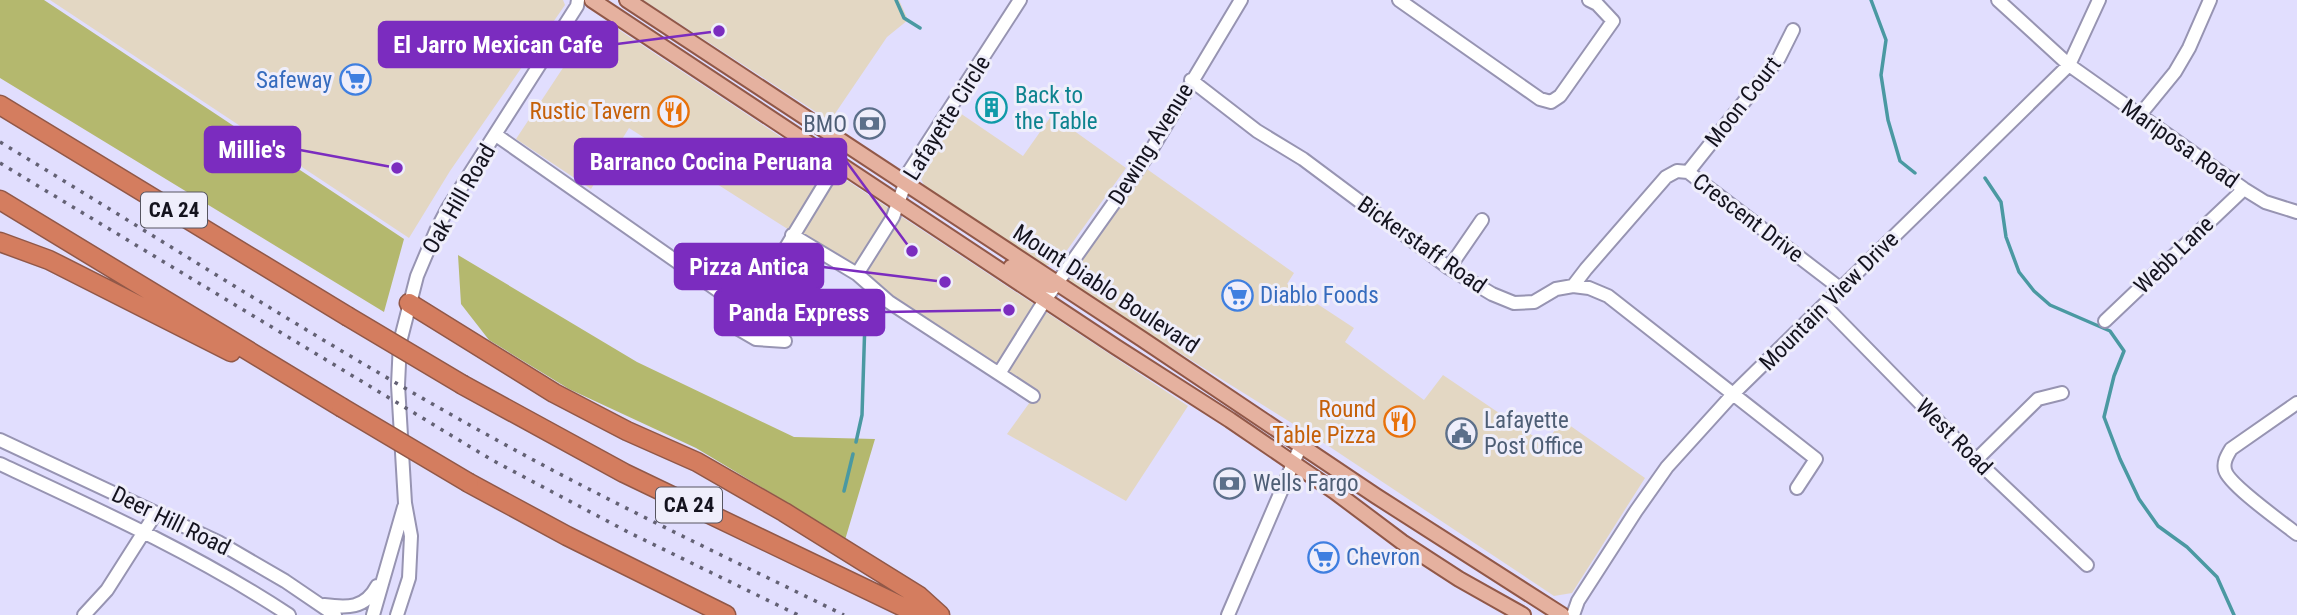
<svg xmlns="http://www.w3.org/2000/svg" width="2297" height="615" font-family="'Roboto Condensed',sans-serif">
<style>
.commercial{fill:#e3d7c3}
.green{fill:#b4b86e}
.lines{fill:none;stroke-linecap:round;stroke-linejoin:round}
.stream{stroke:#4a99a2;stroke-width:3.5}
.minor-casing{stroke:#9794b2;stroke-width:16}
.major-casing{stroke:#915848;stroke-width:18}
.highway-casing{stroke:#915848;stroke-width:21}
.minor{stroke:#fff;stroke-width:12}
.major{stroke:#e5b19f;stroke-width:14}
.highway{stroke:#d47d5f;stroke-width:18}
.rail{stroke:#636174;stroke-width:3.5;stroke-dasharray:3.5 7;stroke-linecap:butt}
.highway-bridge-casing{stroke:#915848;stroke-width:21;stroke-linecap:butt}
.highway-bridge{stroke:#d47d5f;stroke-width:18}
.labels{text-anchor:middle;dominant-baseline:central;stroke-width:6;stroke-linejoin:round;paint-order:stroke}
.shield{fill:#efeefb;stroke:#565560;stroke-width:2}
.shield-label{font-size:21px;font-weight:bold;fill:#14131e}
.shop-label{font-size:23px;fill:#366cbe;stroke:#efeefb;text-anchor:start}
.culture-label{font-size:23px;fill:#0d838f;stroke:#efeefb;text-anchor:start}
.street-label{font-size:23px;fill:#14131e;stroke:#efeefb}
.food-label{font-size:23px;fill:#c56008;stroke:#efeefb;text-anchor:end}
.service-label{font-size:23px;fill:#4e5e75;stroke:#efeefb;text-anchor:start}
.leader{fill:none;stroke:#7b2cbf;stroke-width:2.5}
.callout-dot{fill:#7b2cbf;stroke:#efeefb;stroke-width:2.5}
.callout{fill:#7b2cbf;stroke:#7b2cbf;stroke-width:2.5}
.callout-label{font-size:24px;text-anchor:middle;font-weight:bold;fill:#fff}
</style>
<rect width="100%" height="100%" fill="#e1defe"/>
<!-- commercial -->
<path class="commercial" d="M50 0H563L565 5 450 171 409 238Z
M643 0H899L908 20 887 37 830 121Z
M607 22 1188 406 1126 501 1007 434 1035 395 849 268 629 128 591 189 516 139 588 30 597 24Z
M960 113 1023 156 1052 115 1126 168 1060 260 1053 265H1045L925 187 921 179 923 171Z
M1144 167 1294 273 1287 284 1354 328 1345 342 1424 400 1443 375 1545 444 1562 420 1645 478 1572 593 1554 596 1327 445 1063 280Z"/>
<!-- green -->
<path class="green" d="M0 0H44L404 239 384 312 0 78Z
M458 255 637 362 794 437 875 439 845 540 803 512 696 448 569 389 489 340 461 304Z"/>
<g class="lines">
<!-- stream -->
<path class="stream" d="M896 0 904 18 920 28
M1871 0 1886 40 1881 75 1888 120 1900 161 1915 173
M1985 178 2001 202 2006 237 2019 272 2034 291 2050 305 2110 331 2124 351 2114 376 2104 417 2120 459 2139 499 2158 526 2187 547 2217 577 2234 615
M856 442 862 415 865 320
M844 491 853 454"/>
<defs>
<path id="minor" d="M1399 0 1540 99 1551 102 1560 96 1613 21 1597 4 1589 0
M1998 0 2069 65 2244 189 2265 202 2297 212
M1191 80 1257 131 1303 159 1449 268 1492 294 1514 303 1534 302 1556 289 1573 286 1589 288 1608 296 1816 459 1797 488
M2139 116 2175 72 2189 48 2210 0
M496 135 746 310
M1688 172 1779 58 1793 30
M792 235 857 274 889 302 1033 396
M1449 268 1482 220
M857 274 893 217 910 170 1020 0
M1573 286 1586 269 1666 177 1677 171 1688 172 1841 289
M1825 306 1976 460 2087 565
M2105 321 2244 189
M785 341 756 339 737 328 838 162
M1000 372 1045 300 1150 152 1241 0
M2297 403 2231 449C2227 456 2223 462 2225 470 2228 484 2283 523 2297 534
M0 440 218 542 285 581 335 615
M1976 460 2038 399 2062 393
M0 464C99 510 198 555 289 615
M324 605C347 608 365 609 377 586
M84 615 107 590 156 513
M373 615 404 507
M397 615 409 578 411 536 405 503 398 385 400 342 417 276 436 231 448 208 577 6 578 0
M1228 615 1301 445
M1573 615 1578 601 1636 511 1667 467 1734 393 2069 65 2099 0"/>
<path id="major" d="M592 0 1116 347 1230 420 1334 491 1402 542 1459 579 1523 615
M627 0 1142 339 1376 496 1562 615
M1011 267 1040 284 1052 286"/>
<path id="highway" d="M0 105 347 316
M0 200 341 407
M0 242 49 260 231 352
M409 303 554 393 627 431 697 462 784 512 919 596 940 615
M463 385 624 473 920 615
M469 483 567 536 726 615"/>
</defs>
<!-- minor casing -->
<use href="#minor" class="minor-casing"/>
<!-- major casing -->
<use href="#major" class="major-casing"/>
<!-- highway casing -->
<use href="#highway" class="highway-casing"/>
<!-- minor -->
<use href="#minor" class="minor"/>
<!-- major -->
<use href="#major" class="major"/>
<!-- highway -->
<use href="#highway" class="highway"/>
<!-- rail -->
<path class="rail" d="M0 142C167 243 332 350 504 444 615 505 730 559 844 615
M0 163 492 460 628 532 798 615"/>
<defs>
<path id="highway-bridge" d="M347 316 463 385
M341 407 469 483"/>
</defs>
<!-- highway-bridge casing -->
<use href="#highway-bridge" class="highway-bridge-casing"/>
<!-- highway-bridge -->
<use href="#highway-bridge" class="highway-bridge"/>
</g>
<!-- icons -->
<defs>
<symbol id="supermarket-ring" viewBox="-11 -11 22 22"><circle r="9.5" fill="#efeefb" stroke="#3f7fe0" stroke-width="1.5"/><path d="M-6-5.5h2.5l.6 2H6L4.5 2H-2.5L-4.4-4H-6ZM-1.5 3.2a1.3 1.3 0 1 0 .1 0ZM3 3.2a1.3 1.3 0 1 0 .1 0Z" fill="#3f7fe0"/></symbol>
<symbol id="building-ring" viewBox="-11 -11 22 22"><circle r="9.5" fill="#efeefb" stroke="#0f9aa8" stroke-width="1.5"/><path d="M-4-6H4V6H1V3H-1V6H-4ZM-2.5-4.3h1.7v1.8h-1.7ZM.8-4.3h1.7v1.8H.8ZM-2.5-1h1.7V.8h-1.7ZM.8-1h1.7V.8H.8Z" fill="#0f9aa8"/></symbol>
<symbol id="restaurant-ring" viewBox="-11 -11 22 22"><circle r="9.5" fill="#efeefb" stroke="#e8710a" stroke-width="1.5"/><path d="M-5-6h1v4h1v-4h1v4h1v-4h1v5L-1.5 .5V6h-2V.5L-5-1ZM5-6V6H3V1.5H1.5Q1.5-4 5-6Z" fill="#e8710a"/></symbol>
<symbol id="bank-ring" viewBox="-11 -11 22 22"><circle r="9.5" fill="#efeefb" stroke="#5c6f8a" stroke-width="1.5"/><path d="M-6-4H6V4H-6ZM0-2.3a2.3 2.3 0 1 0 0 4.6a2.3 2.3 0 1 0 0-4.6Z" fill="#5c6f8a"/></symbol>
<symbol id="civic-ring" viewBox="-11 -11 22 22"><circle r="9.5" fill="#efeefb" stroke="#5c6f8a" stroke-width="1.5"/><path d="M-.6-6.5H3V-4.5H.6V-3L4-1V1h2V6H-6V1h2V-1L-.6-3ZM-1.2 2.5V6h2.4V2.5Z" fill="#5c6f8a"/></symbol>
</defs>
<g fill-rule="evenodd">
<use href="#supermarket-ring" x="338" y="62" width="35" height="35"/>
<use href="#building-ring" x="974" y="90" width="35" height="35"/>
<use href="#restaurant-ring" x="656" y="94" width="35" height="35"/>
<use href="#bank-ring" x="852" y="106" width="35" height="35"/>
<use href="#supermarket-ring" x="1220" y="278" width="35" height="35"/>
<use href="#restaurant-ring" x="1382" y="404" width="35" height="35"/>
<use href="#civic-ring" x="1444" y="416" width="35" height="35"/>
<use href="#bank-ring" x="1212" y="466" width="35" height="35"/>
<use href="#supermarket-ring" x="1306" y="540" width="35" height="35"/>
</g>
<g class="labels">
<!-- shield labels -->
<g class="shield">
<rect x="141" y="192.5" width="66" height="35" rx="5"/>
<rect x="656" y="487.5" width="66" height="35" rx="5"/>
</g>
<g class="shield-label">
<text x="174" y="210">CA 24</text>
<text x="689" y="505">CA 24</text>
</g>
<!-- shop labels -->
<g class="shop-label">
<text x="332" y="80" text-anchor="end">Safeway</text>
<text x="1260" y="295">Diablo Foods</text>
<text x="1346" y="557">Chevron</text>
</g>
<!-- culture labels -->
<g class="culture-label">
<text x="1015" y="95">Back to<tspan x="1015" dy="26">the Table</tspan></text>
</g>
<!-- street labels -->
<g class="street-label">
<text transform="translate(1743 102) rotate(-52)">Moon Court</text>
<text transform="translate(947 118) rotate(-58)">Lafayette Circle</text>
<text transform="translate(1151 144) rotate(-58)">Dewing Avenue</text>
<text transform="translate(2180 144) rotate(35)">Mariposa Road</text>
<text transform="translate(459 199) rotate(-60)">Oak Hill Road</text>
<text transform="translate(1748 218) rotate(37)">Crescent Drive</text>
<text transform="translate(1422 245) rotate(35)">Bickerstaff Road</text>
<text transform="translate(2174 255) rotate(-44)">Webb Lane</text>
<text transform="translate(1106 289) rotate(33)">Mount Diablo Boulevard</text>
<text transform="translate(1829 301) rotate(-45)">Mountain View Drive</text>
<text transform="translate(1954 437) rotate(45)">West Road</text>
<text transform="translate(171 521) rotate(26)">Deer Hill Road</text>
</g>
<!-- food labels -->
<g class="food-label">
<text x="651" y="111">Rustic Tavern</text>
<text x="1376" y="409">Round<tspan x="1376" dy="26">Table Pizza</tspan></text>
</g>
<!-- service labels -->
<g class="service-label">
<text x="847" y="124" text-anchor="end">BMO</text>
<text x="1484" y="420">Lafayette<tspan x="1484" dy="26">Post Office</tspan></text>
<text x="1253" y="483">Wells Fargo</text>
</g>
</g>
<!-- callouts -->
<path class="leader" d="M719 31L617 44M397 168L300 150M912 251L846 161M945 282L823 267M1009 310L884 312"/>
<g class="callout-dot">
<circle cx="719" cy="31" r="7"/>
<circle cx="397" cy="168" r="7"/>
<circle cx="912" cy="251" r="7"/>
<circle cx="945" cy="282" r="7"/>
<circle cx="1009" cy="310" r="7"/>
</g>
<g class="callout">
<rect x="379" y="22" width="238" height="45" rx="7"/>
<rect x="205" y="127" width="95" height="45" rx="7"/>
<rect x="575" y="139" width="271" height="45" rx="7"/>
<rect x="675" y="244" width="148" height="45" rx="7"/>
<rect x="715" y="290" width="169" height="45" rx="7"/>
</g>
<g class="callout-label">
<text x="498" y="53">El Jarro Mexican Cafe</text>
<text x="252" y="158">Millie's</text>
<text x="711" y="170">Barranco Cocina Peruana</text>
<text x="749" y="275">Pizza Antica</text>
<text x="799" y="321">Panda Express</text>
</g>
</svg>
